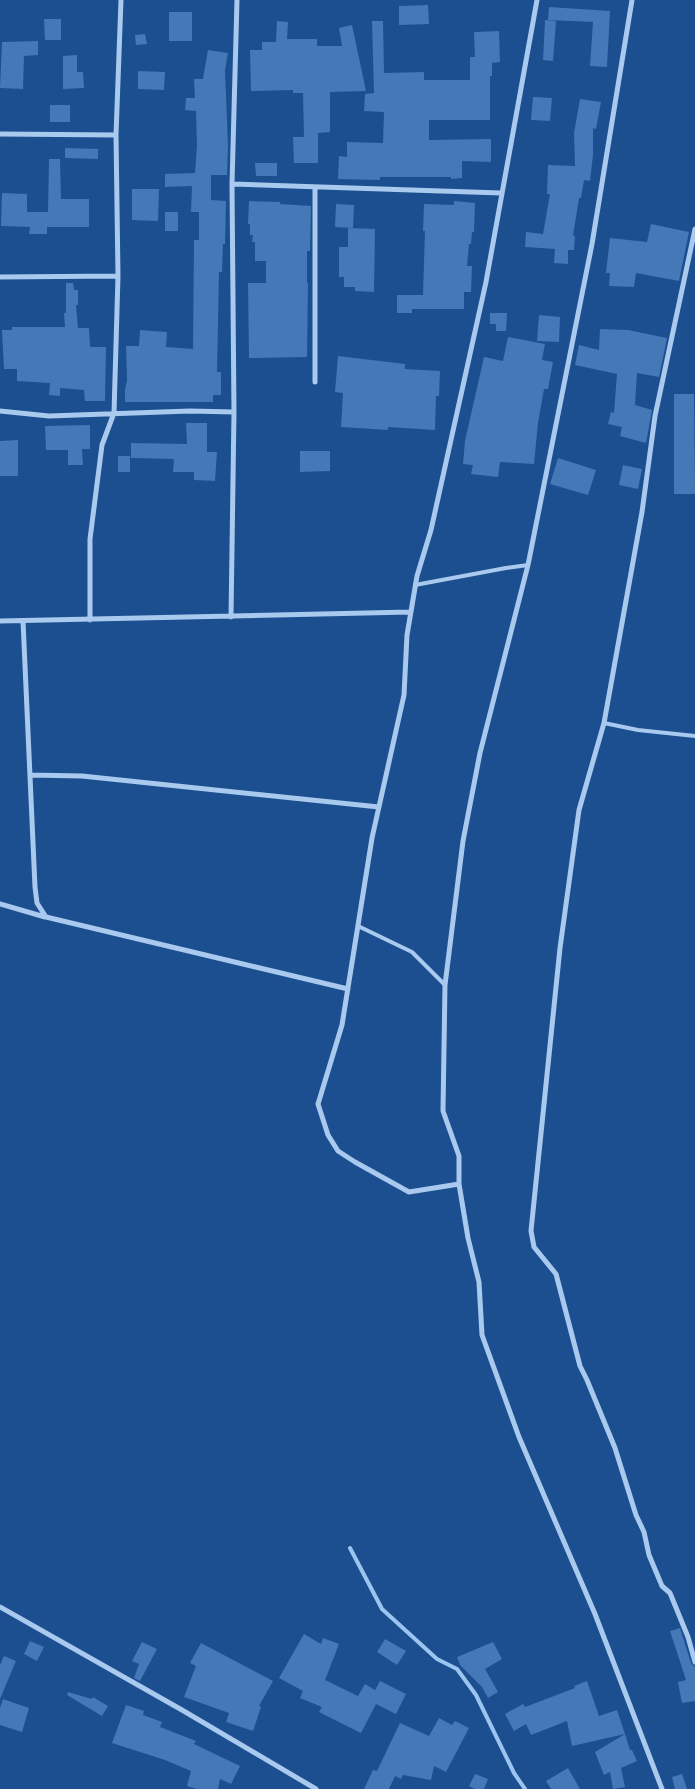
<svg xmlns="http://www.w3.org/2000/svg" width="695" height="1789" font-family="Raleway,sans-serif">
<style>
.lines{fill:none;stroke-linecap:round;stroke-linejoin:round}
.stream{stroke:#9cc4f0;stroke-width:4}
.building{fill:#4478b7}
.service{stroke:#a9c9ee;stroke-width:4}
.minor{stroke:#a9c9ee;stroke-width:5}
</style>
<rect width="100%" height="100%" fill="#1b4f8f"/>
<g class="lines">
<!-- stream -->
<path class="stream" d="M350 1548 382 1609 437 1659 457 1669 476 1695 514 1773 525 1789"/>
</g>
<!-- building -->
<path class="building" d="M428 5 429 24 399 25V6Z
M549 7 610 11 607 67 590 66 593 22 548 20Z
M169 12H192V41H169Z
M44 19H61V40H45Z
M545 20 556 21 553 61 543 60Z
M277 21 288 22 287 39H317V46H342L339 28 352 25 366 91 330 92V132L318 133V163H294L293 137H304L303 93H293V90L251 91 250 50H262V42H276Z
M372 21H383L384 73 424 72V80H470V57H475L474 32 499 31 500 62 492 63V76H490V120H429V140L491 139V162L462 161V178L451 179V177H380V180L338 179 339 156 347 157V142L383 143 384 112 364 111 365 94 374 93Z
M145 34 147 44 136 45 135 35Z
M38 41V55L24 56 23 89 0 88 2 42Z
M208 50 228 53 225 70 228 146 227 175H211V200L226 201 225 244H223L222 272H219L217 372H221V395H213V402H125V390L127 380 126 346H139L140 330 167 332 166 347 193 349 194 240H199V212H191L192 186 165 187V174L195 173 197 146 196 111 185 110 186 98H195L194 79H203Z
M77 55V72H83L84 88 63 89V56Z
M138 71 165 72 164 90 138 89Z
M533 97 552 98 550 121 531 120Z
M580 99 601 102 596 129 593 128V155L590 181 584 180 581 198H579L573 236H575L574 250H568V264L554 263 555 249 525 247 526 232 543 234 550 194H547L548 165 575 166 574 133Z
M50 105H70V122H50Z
M65 148 98 149V159L65 158Z
M49 159H60L61 199H89V227H47V234H29L30 227 1 226 2 193 27 194V212H48Z
M255 163H277V176H256Z
M132 189H159L158 221 132 220Z
M249 201 280 202V204L311 206 310 251H307V283H308L307 357 249 358 248 283H266V261H255V242H252L253 235H250V224H248Z
M454 201 475 203 474 232H472L471 244H469L467 266H472L471 292H464V309H412V313H397V295H423L425 231H423L424 204 454 205Z
M336 204 354 205 353 228 335 227Z
M165 212H178V231H165Z
M651 224 689 232 679 281 636 273 634 287 609 286 610 273H606L610 238 647 242Z
M348 228 375 229 374 292 355 291V287H344V277H339V247H348Z
M66 283H73L74 290H78V305H76L78 328H89L90 347H106L105 401H85L84 390 60 388V396L49 395 50 383 17 381V369H4L2 330H12V327H65L64 313H66Z
M490 313H507L506 331H496V324H490Z
M539 315 560 317 559 342 537 341Z
M600 329 628 330 667 338 659 377 637 373 635 405 652 410 646 443 620 436 622 427 608 424 611 412 614 413 617 374 575 365 579 345 599 350Z
M508 337 545 344 542 360 553 362 548 389H544L538 423 534 464 500 462 498 477 471 474 473 465 463 464 465 441 484 357 503 361Z
M338 356 405 364V369L440 371 439 396H436L435 430 388 427V430L341 427 343 393 335 392Z
M674 394H694L695 494H674Z
M186 423H207V452H217L215 481 194 480V472H173L174 459 131 458V443L187 444Z
M90 425V449H82L83 465H68V450H46L45 426Z
M18 440V476H0V441Z
M300 451H330V471L300 472Z
M118 456H130V472H118Z
M558 458 596 470 588 495 550 484Z
M623 465 642 469 638 489 619 485Z
M680 1628 691 1663 695 1667V1701L682 1703 678 1682 686 1680 670 1631Z
M304 1634 321 1644 323 1638 339 1644 325 1680 358 1696 365 1684 375 1690 380 1681 406 1694 396 1714 376 1704 361 1733 319 1712 322 1707 300 1698 303 1691 279 1678Z
M385 1639 406 1651 397 1665 377 1652Z
M30 1641 44 1647 37 1661 24 1654Z
M142 1642 157 1649 140 1681 134 1678 139 1664 132 1661Z
M493 1642 502 1659 485 1669 498 1692 488 1698 482 1687 460 1665 457 1657Z
M201 1643 273 1681 259 1706 261 1707 253 1731 226 1722 229 1713 184 1697 196 1666 190 1663Z
M4 1656 16 1661 0 1699V1665Z
M587 1681 599 1716 617 1710 625 1734 572 1746 567 1721 531 1735 526 1724 514 1731 505 1714 523 1704 525 1707 575 1688 574 1686Z
M68 1692 92 1699 93 1697 108 1706 102 1716 67 1695Z
M3 1699 29 1708 22 1732 0 1725V1708Z
M126 1705 144 1711 143 1715 162 1722 160 1727 196 1741 194 1744 240 1766 231 1784 220 1779 218 1789H197L187 1786 191 1771 165 1760 112 1743Z
M439 1718 452 1725 455 1721 469 1728 446 1772 434 1766 431 1780 403 1775 401 1779 395 1776 389 1789H364L373 1770 377 1771 400 1723 429 1736Z
M625 1734 630 1750H632L637 1761 621 1768 625 1787 613 1789 610 1772 604 1775 595 1752Z
M568 1768 580 1789H551L546 1781Z
M475 1774 488 1779 484 1789H475L469 1786Z
M682 1774 687 1789H675L672 1777Z"/>
<g class="lines">
<!-- service -->
<path class="service" d="M415 585 506 568 528 565
M604 723 638 730 695 736
M358 926 412 952 445 985"/>
<!-- minor -->
<path class="minor" d="M632 0 592 244 528 565 480 753 463 841 445 985 443 1111 459 1156V1184L468 1238 479 1282 482 1335 519 1437 595 1614 662 1789
M0 134 116 135
M232 184 501 193
M315 187V382
M695 229 655 416 642 512 604 723 579 810 560 948 531 1231 534 1247 556 1274 580 1366 587 1380 615 1448 636 1515 644 1532 649 1555 662 1586 670 1593 688 1637 695 1662
M0 277 118 276
M0 411 49 416 190 411 234 412
M231 617 234 412 232 184 237 0
M90 620V539L102 445 114 413 118 276 116 135 121 0
M0 621 410 612
M23 621 35 887 37 903 46 917 348 989
M30 775 82 776 379 807
M0 904 45 917
M459 1184 409 1192 355 1162 338 1151 328 1135 318 1104 342 1025 372 838 404 695 407 635 417 576 431 530 486 282 537 0
M0 1607 182 1710 316 1789"/>
</g>
</svg>
